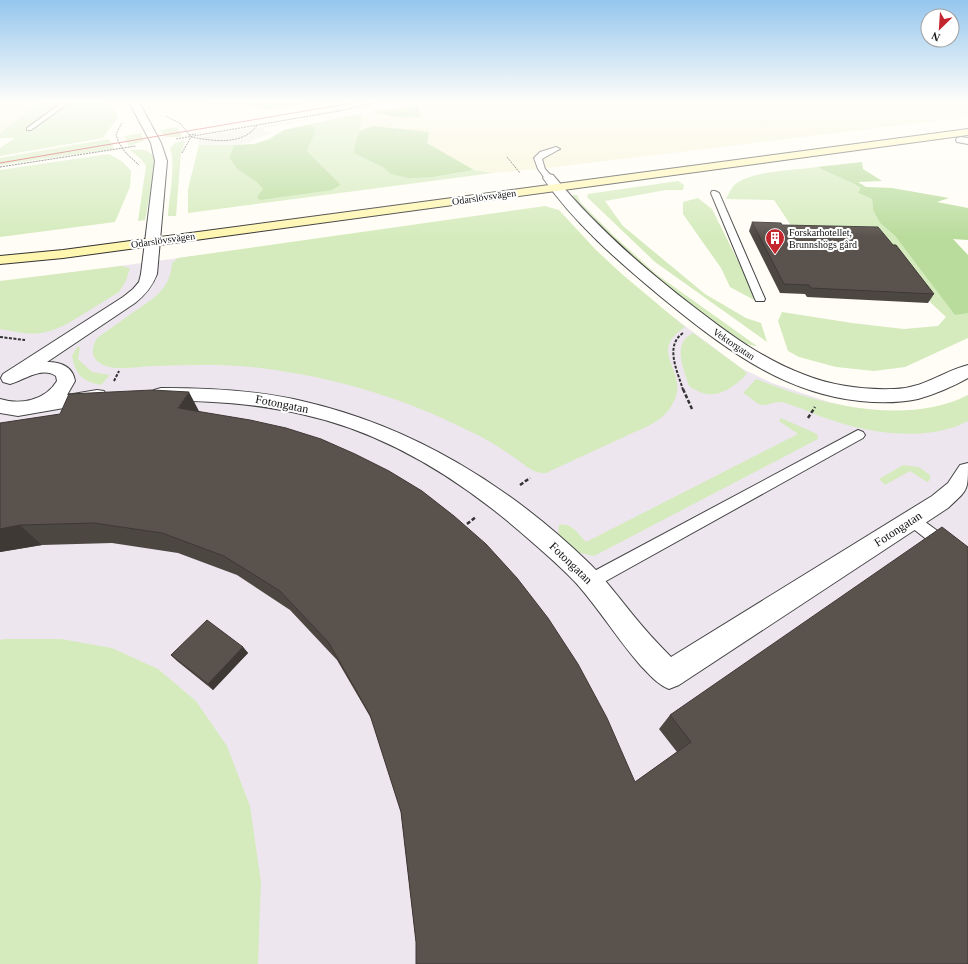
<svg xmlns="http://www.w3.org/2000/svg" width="968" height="964" font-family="'Times New Roman',serif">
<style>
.industrial{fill:#eee6ef}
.farmland{fill:#f6f3d4}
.green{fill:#d5ebbd}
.forest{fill:#b9dc9c}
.plaza{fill:#f1ede2}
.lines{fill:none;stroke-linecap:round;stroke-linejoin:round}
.service-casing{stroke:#444;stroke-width:2}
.minor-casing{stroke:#444;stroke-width:2}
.secondary-casing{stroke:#333;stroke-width:2}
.path-far2{stroke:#333;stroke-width:1;stroke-dasharray:2 1;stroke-linecap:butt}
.path-far1{stroke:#333;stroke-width:2;stroke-dasharray:3 1.5;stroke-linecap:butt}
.path{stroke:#333;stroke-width:2.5;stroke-dasharray:4 2;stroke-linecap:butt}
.service{fill:#fff;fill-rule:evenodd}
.minor{fill:#fff;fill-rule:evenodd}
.secondary{fill:#fff6b0;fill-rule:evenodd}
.tram{stroke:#c4262e;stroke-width:1}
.wall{fill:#4d4742}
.shaded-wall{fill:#3f3936}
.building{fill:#5a524d;stroke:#3f3936}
.labels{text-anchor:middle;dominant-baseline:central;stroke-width:4;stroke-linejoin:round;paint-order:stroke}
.far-street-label{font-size:10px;fill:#111;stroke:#fff}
.far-poi-label{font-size:10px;fill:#111;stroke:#fff;text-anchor:start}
.street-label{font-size:12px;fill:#111;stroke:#fff}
</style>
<rect width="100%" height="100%" fill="#fffdf5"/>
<!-- industrial -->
<path class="industrial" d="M552 208 599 255 648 298 741 368 772 383 829 402 869 411H925L956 401 968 395V964H0V282Z"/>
<!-- farmland -->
<path class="farmland" d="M0 102H41L0 133Z
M416 102H968V117L548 168 493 173 474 170 427 143 428 132 373 126 360 131 363 113Z"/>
<!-- green -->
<path class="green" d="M41 102H109L118 117 103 138 0 156V148L15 138H0V133Z
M363 113 360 131 356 140 391 174 434 177 474 170 493 173 188 213V189L199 145H234L229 158 237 169 255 181 263 189 332 190 341 185 307 151 316 131 311 124Z
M177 127 183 137H165L160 130Z
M141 133 144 141 129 146 124 136Z
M109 139 114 149 0 165V158Z
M184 140 185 142 181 153 176 216H168C169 196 176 167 170 148L175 143Z
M130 150C143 149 149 148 156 160L145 220 138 221 146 166 141 159Z
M109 154 123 162 131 171 130 187 115 222 0 237V170Z
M817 167 852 183 860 189 858 193 872 199 873 210 880 223 896 237 968 309V338L905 367 874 371 836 367 799 357 788 351 778 321 782 312 852 323 904 329 938 326 946 317 931 303 915 279 794 230 774 200 726 199C729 193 732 186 738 182 756 171 795 170 817 167Z
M678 181 684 185 683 190H666L605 201 623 226 705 294 746 318 761 323 767 342 655 262 587 197 588 194Z
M573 195H577L580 202 614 236 656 274 757 346C741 345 725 331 712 322 662 286 617 246 575 202Z
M698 198 712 209 751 287 754 300 730 287 721 268 683 214V202Z
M545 206 559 210 596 250 623 275 685 327C645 353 691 371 673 403 671 407 666 414 662 417 652 426 636 431 624 437 598 449 572 461 546 473 543 473 540 473 537 472 528 469 520 461 512 456 498 446 483 437 467 430 402 397 332 377 260 368 226 364 191 365 157 366 141 366 121 371 106 366 91 361 90 350 97 338L155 297C166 287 171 278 172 263L178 258Z
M121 266 130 268 126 281 119 292 67 324C38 338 29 334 0 329V281Z
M693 333 741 368 747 373 744 377C726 394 710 401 689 386 684 368 671 344 693 333Z
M77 347H80L78 359 92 372 110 375 101 385C82 381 76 375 72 356Z
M756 379C770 384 783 389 797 394 850 410 917 421 968 395V421C929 442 871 434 831 420 817 416 805 409 791 405 787 403 783 402 779 402 773 402 767 406 761 405 755 403 749 396 743 393Z
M781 418 817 434 818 439 594 556C577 553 555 547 559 525 572 522 578 534 586 542L798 434 779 421Z
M903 465 919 467 930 475V480L927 482 910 471 885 485 879 479Z
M4 639H61L112 648 158 669 196 701 227 746 250 806 261 882 258 964H0V640Z"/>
<!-- forest -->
<path class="forest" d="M211 102H298L303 104 271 109 252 105H210Z
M418 105 421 117 403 118 372 112 394 110Z
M311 124 316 131 307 151 341 185 332 190 260 200 257 197 263 189 255 181 237 169 229 158 234 145 254 144 269 139 284 130Z
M373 126 429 132 427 143 474 170 434 177 409 178 391 174 383 167 354 153 356 140 360 131Z
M862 162 863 169 882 181 858 182 866 187 892 188 949 198 937 202 968 208V240L953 239 968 255V313L955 315 896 237 880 223 873 210 872 199 858 193 860 188 852 183 817 167Z"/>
<!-- plaza -->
<path class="plaza" d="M312 118 302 121 263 128 265 131 273 132 249 142 234 145H199L198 137Z"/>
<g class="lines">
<defs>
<path id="service" d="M63 102H70L31 130H27V128Z
M556 147 560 149 558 150 542 159 545 169 553 178 552 180H546L538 169 534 158 540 152Z
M712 191H715L719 193 765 299 764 301H756L755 299 711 193Z
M858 430 863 432 865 435 863 438 597 586 591 588 585 586 583 581 585 576Z
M912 514 917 516 968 553V569L962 567 907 524 905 520 907 516Z"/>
<path id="minor" d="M129 102H139L161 143 167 161 157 274C152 287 145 295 135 303L47 362C61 362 73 367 75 381L67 395 97 390 104 391 107 396 104 401 18 416 0 413V399C20 405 45 401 57 381L56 376C42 366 24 380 10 384L3 382 1 378 3 374 123 297 133 289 139 282 141 274 155 161 151 143Z
M961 137 968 138V144L957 142 956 140 957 138Z
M549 174 553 175C595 226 643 268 694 307 729 334 764 360 805 375 833 386 864 390 894 389 925 388 941 372 968 365V378C952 387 935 394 918 399 899 403 879 403 860 401 781 393 720 345 660 296 618 261 574 223 543 178L545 175Z
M161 388C208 388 256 390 302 401 412 426 510 486 590 564 606 580 619 598 633 615 645 630 658 644 671 657L932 496 948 483 960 465 968 463C968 492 968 489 948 508L679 685 669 689C657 684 650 675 641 666 618 640 600 610 577 584 563 569 547 555 532 542 466 483 389 433 301 414 255 403 208 401 161 400L154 398 151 394 154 390Z"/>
<path id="secondary" d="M968 129V135L63 258 0 264V256L63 250Z"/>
</defs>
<!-- service casing -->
<use href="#service" class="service-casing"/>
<!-- minor casing -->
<use href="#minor" class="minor-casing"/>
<!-- secondary casing -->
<use href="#secondary" class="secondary-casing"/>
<!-- path-far2 -->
<path class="path-far2" d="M328 102 339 111
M166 116 181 124 191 137C212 141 244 146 257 125
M122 123 116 134C119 148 129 156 139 165
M189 135 196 134
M176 139 339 111 380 102
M182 153 191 137
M507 157 520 173
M0 167 136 146"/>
<!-- path-far1 -->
<path class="path-far1" d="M683 333C664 346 678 372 683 390
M0 337 25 340
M114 381 119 371"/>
<!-- path -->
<path class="path" d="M683 389 692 409
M808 418 815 407
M520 485 530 478
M467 524 476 517"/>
<!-- service -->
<use href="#service" class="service"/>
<!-- minor -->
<use href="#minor" class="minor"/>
<!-- secondary -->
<use href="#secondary" class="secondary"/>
<!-- tram -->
<path class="tram" d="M0 163 358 102"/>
</g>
<!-- wall -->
<path class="wall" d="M752 222 782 225 934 294 928 303 807 297 805 294 780 293 749 231Z
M200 412 635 782 677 752 659 729 670 715 968 547 416 942 401 812 372 720 337 660 290 610 237 575 178 553 112 543 42 545 0 552V423Z
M243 647 248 653 213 690 177 661 171 655Z"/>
<!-- shaded-wall -->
<path class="shaded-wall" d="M189 392 200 413 178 408Z
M20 525 42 545 0 552V529Z
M243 647 248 653 213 690 208 684Z"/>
<!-- building -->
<path class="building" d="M752 222 781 223 782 225 878 227 893 245H896L934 294 811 288 809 285 784 284Z
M152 390 189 392 178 408 250 420 286 428 321 439 355 454 389 471 422 491 454 516 486 544 517 578 548 618 578 664 607 718 635 782 691 742 670 715 942 527 968 547V964H416V942L401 812 370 715 329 643 280 591 224 556 162 533 94 523 20 525 0 529V423L60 414 69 394Z
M207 620 243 647 208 684 171 655Z"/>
<!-- sky -->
<linearGradient id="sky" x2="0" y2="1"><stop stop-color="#95c6ee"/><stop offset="0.43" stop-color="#fffefa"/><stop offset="1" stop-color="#fffefa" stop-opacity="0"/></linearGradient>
<rect width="968" height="237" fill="url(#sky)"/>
<!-- icons -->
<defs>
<symbol id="building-pin" viewBox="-11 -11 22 30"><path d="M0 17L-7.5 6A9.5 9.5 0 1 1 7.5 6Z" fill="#c4262e" stroke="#fff"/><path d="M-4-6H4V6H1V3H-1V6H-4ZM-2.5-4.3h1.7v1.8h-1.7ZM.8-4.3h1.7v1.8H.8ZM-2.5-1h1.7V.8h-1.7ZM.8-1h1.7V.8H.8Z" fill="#fff"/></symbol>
</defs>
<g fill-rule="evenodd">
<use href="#building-pin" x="764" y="227" width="22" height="30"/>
</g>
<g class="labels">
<!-- far-street labels -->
<g class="far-street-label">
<text transform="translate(484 197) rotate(-8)">Odarslövsvägen</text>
<text transform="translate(163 240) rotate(-8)">Odarslövsvägen</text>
<text transform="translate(734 344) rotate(34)">Vektorgatan</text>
</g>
<!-- far-poi labels -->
<g class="far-poi-label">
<text x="789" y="232">Forskarhotellet,<tspan x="789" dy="12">Brunnshögs gård</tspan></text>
</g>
<!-- street labels -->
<g class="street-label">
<text transform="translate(282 404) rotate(11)">Fotongatan</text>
<text transform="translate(898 529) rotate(-33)">Fotongatan</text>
<text transform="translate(571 563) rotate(44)">Fotongatan</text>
</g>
</g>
<!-- north arrow -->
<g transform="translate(940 28) rotate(205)"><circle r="19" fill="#ffffff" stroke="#a0a0a0"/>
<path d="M0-3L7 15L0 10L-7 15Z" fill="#c4262e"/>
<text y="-6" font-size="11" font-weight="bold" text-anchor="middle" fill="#111111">N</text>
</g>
</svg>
